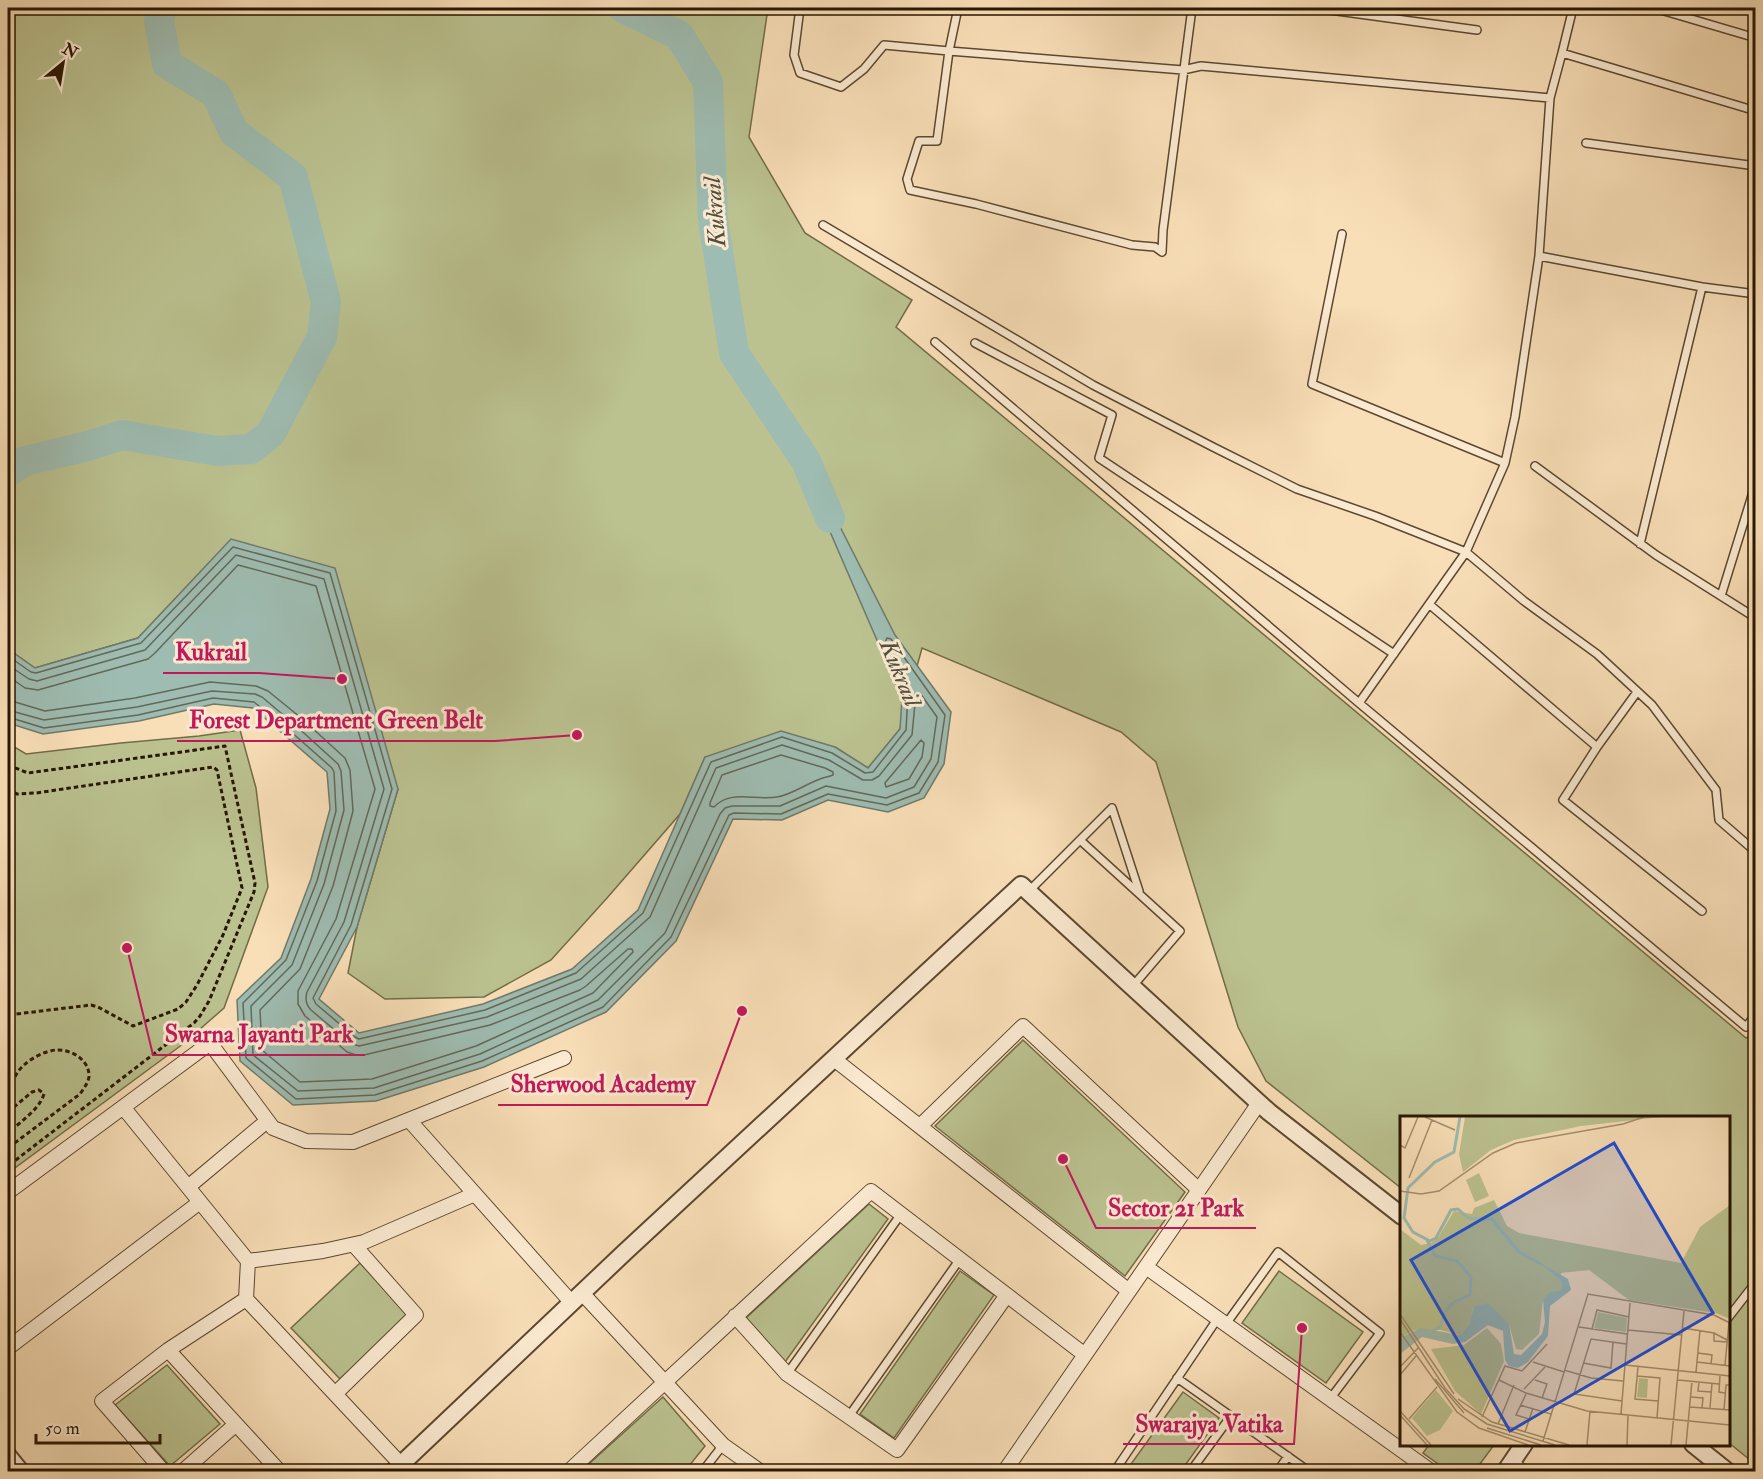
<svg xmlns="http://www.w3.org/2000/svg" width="1763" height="1479" font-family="'IM FELL Double Pica',serif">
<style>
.green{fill:#bbc290;stroke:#726c48;stroke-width:1.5}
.water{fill:#9ebcb1;stroke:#6f7a6b;stroke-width:1.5}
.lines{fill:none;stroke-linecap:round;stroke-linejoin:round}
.shore{stroke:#636959;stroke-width:1.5}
.river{stroke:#9ebcb1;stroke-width:30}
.service-casing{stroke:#5c482f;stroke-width:10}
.minor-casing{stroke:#5c482f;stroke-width:16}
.tertiary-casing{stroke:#5c482f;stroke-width:20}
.path{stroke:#281601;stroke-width:3;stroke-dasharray:4.5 3;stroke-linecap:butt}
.service{stroke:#fbead1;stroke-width:7}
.minor{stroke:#fbead1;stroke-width:14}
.tertiary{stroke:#fbead1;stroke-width:16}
.labels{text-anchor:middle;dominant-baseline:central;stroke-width:6;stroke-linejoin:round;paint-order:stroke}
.water-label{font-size:24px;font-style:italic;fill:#51503f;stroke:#fbead1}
.inset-river{fill:none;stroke:#9ebcb1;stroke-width:3}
.inset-road{fill:none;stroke:#a58f6f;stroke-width:1.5}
.view{fill:#1d4ed8;fill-opacity:0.15;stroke:#1d4ed8;stroke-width:3}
.inset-edge{fill:none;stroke:#281601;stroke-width:3}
.leader{fill:none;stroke:#c2185b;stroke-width:2}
.callout-dot{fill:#c2185b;stroke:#fbead1;stroke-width:2}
.callout-label{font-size:24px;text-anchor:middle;font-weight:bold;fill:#c2185b;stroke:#fbead1;stroke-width:6;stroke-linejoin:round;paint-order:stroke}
</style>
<rect width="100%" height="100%" fill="#f9dfb8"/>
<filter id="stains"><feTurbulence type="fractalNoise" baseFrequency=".00333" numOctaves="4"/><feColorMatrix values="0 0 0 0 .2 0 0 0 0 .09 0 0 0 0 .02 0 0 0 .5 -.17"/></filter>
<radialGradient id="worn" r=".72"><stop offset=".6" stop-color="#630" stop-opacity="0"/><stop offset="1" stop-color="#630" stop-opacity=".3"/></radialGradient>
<!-- green -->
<path class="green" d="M8 8H768L749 137 805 233 912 300 896 327 1746 1038 1755 1032V1464L1729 1443 1728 1118H1402L1401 1188 1266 1081 1238 1027 1156 762 1121 732 922 648 900 729 868 768 835 747 705 757 680 814 607 898 551 960 484 997 385 999 348 973 357 927 398 789 231 540 138 638 35 668 8 649Z
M240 730 256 788 268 887 224 1008 183 1044 8 1173V743L26 754 121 743 199 736Z
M1023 1040 1185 1192 1125 1276 935 1126Z
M869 1204 888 1219 785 1362 746 1318Z
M360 1263 409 1315 340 1379 291 1328Z
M960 1271 994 1295 894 1438 860 1414Z
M1279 1271 1363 1332 1326 1383 1242 1323Z
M167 1365 220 1424 170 1466 115 1405Z
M1183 1392 1219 1418 1181 1471H1126Z
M663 1397 705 1446 685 1471H581Z
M1429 1445V1444L1494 1445 1474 1472 1448 1471 1423 1453Z"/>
<!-- water -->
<path class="water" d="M813 481 827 501 895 635 951 712 944 764 924 798 888 812 828 800 782 820 733 819 676 941 606 1012 484 1067 376 1101 293 1105 240 1061 237 1000 281 958 311 879 330 809 327 772 253 708 214 704 139 721 43 734 8 723V649L35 668 138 638 231 539 335 568 398 789 357 927 319 999 359 1033 483 1004 572 969 638 910 705 757 781 731 835 747 868 768 900 729 902 698 818 504Z"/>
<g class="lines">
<!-- shore -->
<path class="shore" d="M8 656 31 672 36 673 141 643 233 547 330 573 392 789 351 925 313 998 316 1004 355 1037 359 1039 485 1010 576 973 643 913 711 762 782 737 832 753 865 773 873 772 906 730 908 696 885 642 887 638 891 639 945 715 938 762 919 793 887 805 828 794 781 814 734 813 729 815 671 937 603 1007 482 1061 375 1095 296 1099 246 1058 243 1003 286 960 317 881 336 811 334 772 332 768 289 730 254 702 213 698 138 715 44 728 8 717
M8 665 29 679 37 681 145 650 236 555 324 579 384 789 344 922 307 992C305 999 306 1005 311 1010L350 1043 359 1046 487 1017 581 979 650 917 716 768 782 745 829 760 863 780H872L879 776 912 735 916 693H920L937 717 931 759 914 787 886 798 826 786 780 806H732L725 808 720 814 665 933 598 1000 480 1054 374 1088 298 1091 253 1055 251 1006 292 965 324 884 344 810 341 771 338 764 294 724 262 697 255 694 212 691 137 707 44 720 8 710
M8 676 25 688 38 690 148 659 155 653 238 565 316 586 375 789 336 919 298 991V1004L305 1016 347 1052 356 1055H364L490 1025 580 990 586 986 628 949H632L633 952 593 993 476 1046 372 1079 300 1082 262 1050 260 1010 300 969 333 886 353 811 350 770 345 758 300 717 268 691 256 686 210 682 135 698 45 711 15 702 8 701
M921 740 924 743 922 757 909 779 886 787 885 783Z
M781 755 825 768 833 772V775C829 777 825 777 820 779 806 784 791 795 777 797 755 801 731 789 714 807L710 806V803L722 775Z"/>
<!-- river -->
<path class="river" d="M623 8 679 35 708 82 713 220 734 353 806 461 830 518
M8 472 25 461 88 446 122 435 217 451 251 449 271 433 322 337 326 302 293 177 234 132 216 94 167 64 159 21 162 8"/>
<defs>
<path id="service" d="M800 8 794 55 800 73 841 87 864 69 884 45 949 51 937 141H919L907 179 910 190 976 204 1132 245 1155 247 1162 252 1163 230 1192 8
M958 8 949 51 1183 70 1201 66 1550 98 1562 53
M1315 8 1477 30
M1573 8 1562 53 1756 111
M1654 8 1756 38
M1586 143 1756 166
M823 225 1093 385 1213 447 1297 489 1375 516 1466 552 1524 601 1597 654 1652 705 1716 790 1719 820 1756 852
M1342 234 1312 384 1505 463
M1539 256 1702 287 1640 544
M1702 287 1756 294
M935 342 1359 703 1746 1027 1756 1014
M975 343 1112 415 1099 458 1394 654
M1535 466 1656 555 1756 618
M1750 502 1756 481
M1721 596 1750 502 1756 505
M1429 604 1597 747 1637 692
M1359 703 1466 552 1505 463 1515 417 1539 256 1550 98
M1597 747 1563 800 1702 911
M1080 840 1180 931 1132 987
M1029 891 1112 808 1139 891
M1728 1318 1756 1282
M1226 1324 1278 1252 1380 1333 1330 1399
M787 1374 901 1214
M1177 1378 1310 1472
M849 1416 960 1259
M702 1472 723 1445
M1114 1472 1218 1318
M1190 1472 1231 1416
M1277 1472 1288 1456"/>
<path id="minor" d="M834 1059 1129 1291
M123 1107 248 1261 246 1299 408 1472
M409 1120 572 1303
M920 1126 1023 1026 1199 1190
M188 1187 267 1121
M8 1192 210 1043 273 1128 306 1141 353 1142 564 1058
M248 1261 323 1251 364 1242 475 1194
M1146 1267 1432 1472
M582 1293 723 1445 761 1472
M735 1316 787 1374 897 1450 1007 1295
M8 1348 200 1202
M168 1350 280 1472
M335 1394 416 1315 354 1245
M1511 1463 1523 1472
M164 1472 102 1401 168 1350 246 1299
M182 1472 236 1424
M568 1472 871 1191 1085 1355
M1004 1472 1259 1103"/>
<path id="tertiary" d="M1693 1444 1728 1472
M8 1456 21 1472
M393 1472 625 1252 1021 885 1269 1112 1402 1216
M1505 1472 1524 1444"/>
</defs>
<!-- service casing -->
<use href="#service" class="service-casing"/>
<!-- minor casing -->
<use href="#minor" class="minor-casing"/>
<!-- tertiary casing -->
<use href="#tertiary" class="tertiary-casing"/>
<!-- path -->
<path class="path" d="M8 765 28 773 225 746 255 883 254 892 209 1001 200 1016 194 1023 8 1166
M8 789 17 794 36 793 213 767 217 770 242 888 223 935 197 985 186 1002 178 1009 133 1026 98 1007 91 1005 8 1015
M8 1090C12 1083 16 1072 23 1066 31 1058 45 1051 56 1050 71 1049 90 1060 89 1077 88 1083 84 1088 80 1094L8 1148
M8 1099 13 1108
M8 1112 32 1092 39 1090 44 1094C39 1110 20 1122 8 1133"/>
<!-- service -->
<use href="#service" class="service"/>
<!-- minor -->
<use href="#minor" class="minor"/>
<!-- tertiary -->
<use href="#tertiary" class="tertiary"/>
</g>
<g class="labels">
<!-- water labels -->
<g class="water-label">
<text transform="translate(715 212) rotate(-95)">Kukrail</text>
<text transform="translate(900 673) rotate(67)">Kukrail</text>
</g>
</g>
<!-- overview -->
<g transform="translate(1400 1116)">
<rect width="330" height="330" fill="#f9dfb8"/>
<path d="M65 1H261L181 10 114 24 91 34 63 56 59 38ZM79 57 89 80 75 86 66 64ZM94 84 107 110 119 117 281 147 300 111 330 89V203L316 197 229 184 189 154 161 157 162 175 143 184 139 218 122 234 116 233 109 208 74 191 69 208 60 219 41 214H14L0 222V113L21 129 31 127 38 122 54 95 72 98 74 92ZM198 196 227 202 226 216 194 212ZM87 212 101 228 104 245 81 298 55 275 31 233 64 229ZM239 262 248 263 247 282 237 281ZM36 274 53 295 40 314 27 320 12 302Z" fill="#bbc290"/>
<path d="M137 145 168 163 171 174 150 190 148 220 128 246 118 252 109 250 105 244 103 215 88 209 65 226 53 228 22 221 0 238V222L20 212 60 219 69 208 74 191 88 187 109 208 114 238 121 239 142 218 145 206 143 184 150 176 162 174 161 164Z" fill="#9ebcb1"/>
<path class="inset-river" d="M60 1 54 36 35 46 8 72 4 102 13 116 30 125 36 122 51 94 58 93 68 102 92 103 119 136 141 148M27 124 35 140 57 145 71 161 70 179 54 186 45 196 40 211 32 215"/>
<path class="inset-road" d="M25 1 55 14M0 29 5 32 18 1M9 62 32 4M0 75 21 78 39 75 93 37 116 27 223 8 244 1M0 198 54 278M0 203 45 272 64 293 87 308 155 329M179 211 227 218M283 212 314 217 327 224M192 213 197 194 229 201M228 214 282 219M0 216 57 296 79 312 128 329M314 217V225L327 226M298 237 312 239 311 248M133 246 164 256M297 246 330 250M183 247 211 252 213 226M225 249 330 260M325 249 329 206M0 251 19 231M238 251 235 283 258 285M164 254 191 262 223 265M296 256 300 214M0 259 16 240M320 259 319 276 325 277M237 260 260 262 257 302M35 263 64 297M99 264 126 277 187 295 330 309M135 264 147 268 142 282M278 264 319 268M299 266 298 275 311 276M124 273 145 251M126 278 116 299 129 303M291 281 303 282 302 292M58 283 92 306 169 329M222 285 174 278 191 223 226 228M120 289 151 298M290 291 330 294M310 292 312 267M324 294 326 269H330M0 295 31 329M221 298 230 187M0 299 27 329M82 301 105 250 122 255 147 228M9 303 37 271M98 308 114 269M87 312 141 329M125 316 133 292M143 325 188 178 314 199 330 207M187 329 190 295M227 329 228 299M271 329 284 195M286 329 292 265"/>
<path class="view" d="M214 27 313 197 110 315 11 144Z"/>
<rect width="330" height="330" class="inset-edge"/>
</g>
<!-- callouts -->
<path class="leader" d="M342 679L259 673H163M577 735L495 741H177M127 948L153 1055H365M742 1011L707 1105H498M1063 1159L1096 1228H1256M1302 1328L1294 1444H1123"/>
<g class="callout-dot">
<circle cx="342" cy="679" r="6"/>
<circle cx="577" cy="735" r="6"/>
<circle cx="127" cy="948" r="6"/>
<circle cx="742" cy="1011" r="6"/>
<circle cx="1063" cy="1159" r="6"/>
<circle cx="1302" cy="1328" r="6"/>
</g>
<g class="callout-label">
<text x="211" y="660">Kukrail</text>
<text x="336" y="728">Forest Department Green Belt</text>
<text x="259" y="1042">Swarna Jayanti Park</text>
<text x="603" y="1092">Sherwood Academy</text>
<text x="1176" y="1216">Sector 21 Park</text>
<text x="1209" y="1432">Swarajya Vatika</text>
</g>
<!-- margin -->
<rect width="1763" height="1479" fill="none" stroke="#f9dfb8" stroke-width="30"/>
<rect x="9" y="9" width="1745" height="1461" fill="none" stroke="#281601" stroke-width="3"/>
<rect x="15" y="15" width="1733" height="1449" fill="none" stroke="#281601" stroke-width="1.5"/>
<!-- north arrow -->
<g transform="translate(63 63) rotate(30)" stroke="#fbead1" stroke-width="4.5" paint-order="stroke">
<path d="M0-4.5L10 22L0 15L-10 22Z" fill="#281601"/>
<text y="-9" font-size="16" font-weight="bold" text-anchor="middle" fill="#281601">N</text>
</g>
<!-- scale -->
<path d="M36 1434v9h124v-9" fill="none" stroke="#281601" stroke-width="3"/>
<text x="45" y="1434" font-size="18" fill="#281601" stroke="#fbead1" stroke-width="4.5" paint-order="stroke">50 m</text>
<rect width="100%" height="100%" filter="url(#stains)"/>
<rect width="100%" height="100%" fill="url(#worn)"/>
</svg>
